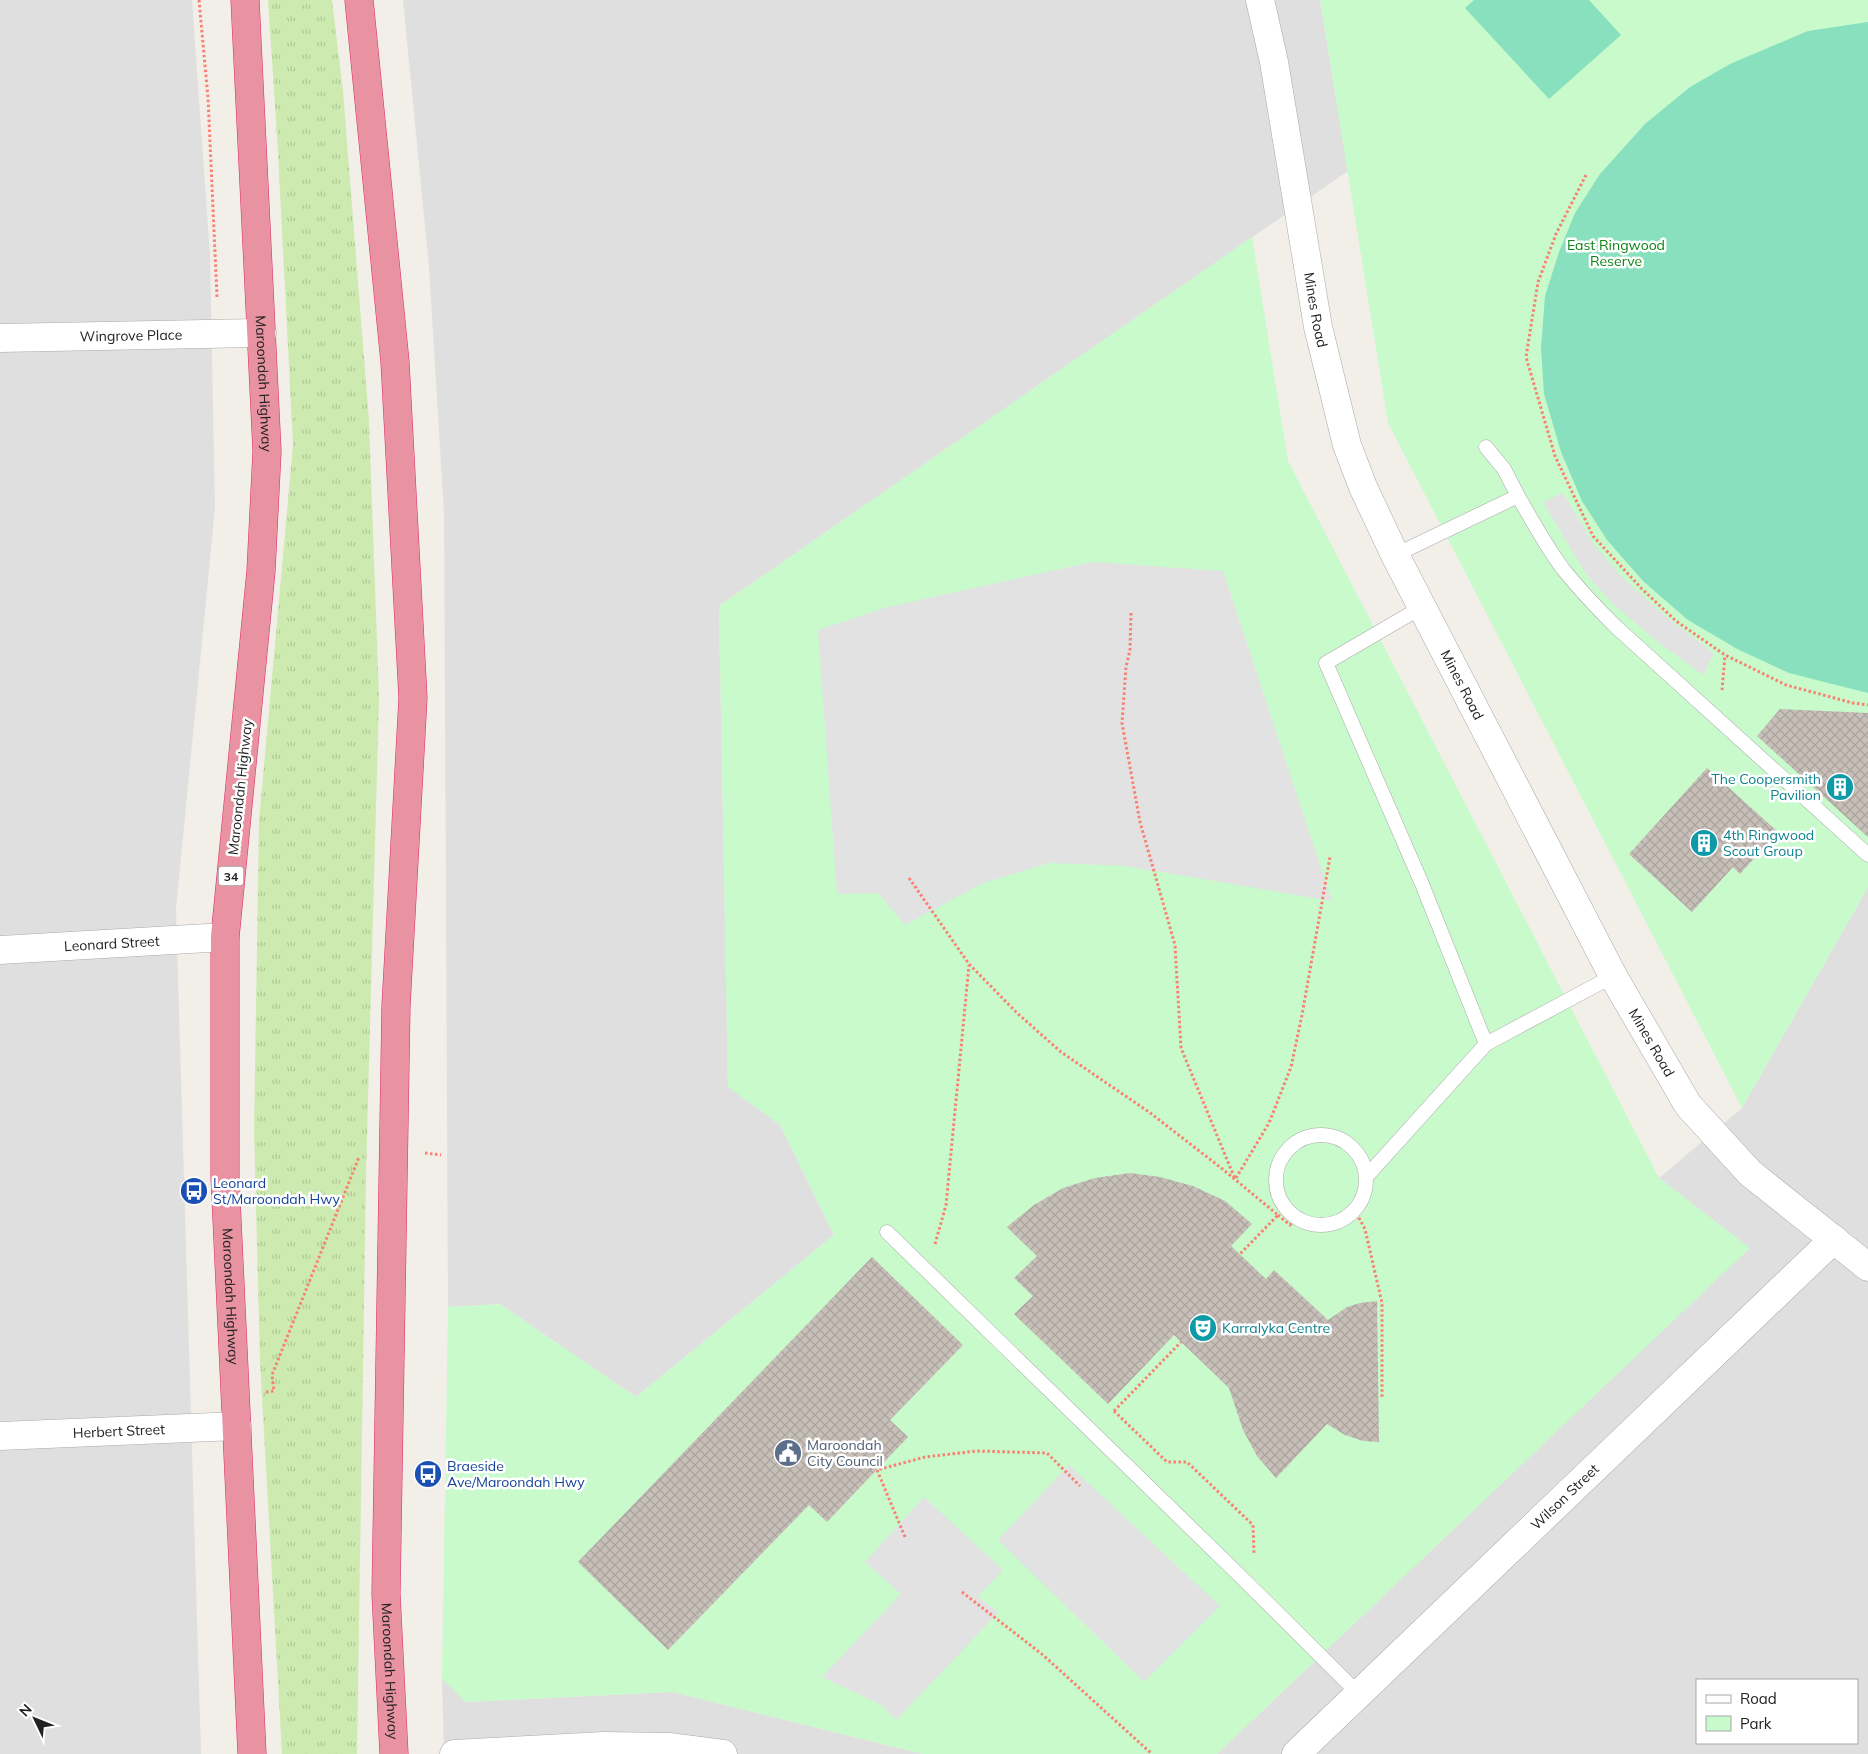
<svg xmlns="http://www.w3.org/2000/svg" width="1868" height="1754" font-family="Mulish,sans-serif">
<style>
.residential{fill:#e0dfdf;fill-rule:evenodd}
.grass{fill:url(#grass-tufts)}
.park{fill:#c8facc}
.pitch{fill:#88e0be}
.parking{fill:#e2e2e2}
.building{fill:url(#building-cross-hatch)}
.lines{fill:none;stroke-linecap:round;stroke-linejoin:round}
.lane-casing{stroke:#a9a9a9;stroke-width:15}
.street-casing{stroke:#a9a9a9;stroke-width:29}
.highway-casing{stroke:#dc2a67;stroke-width:29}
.path{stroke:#fa8072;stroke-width:3;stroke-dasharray:2.5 2.5;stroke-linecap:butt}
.lane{stroke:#fff;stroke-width:14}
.street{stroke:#fff;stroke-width:28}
.highway{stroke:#e892a2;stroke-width:28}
.labels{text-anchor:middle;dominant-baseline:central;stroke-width:5;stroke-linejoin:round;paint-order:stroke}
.shield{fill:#fff;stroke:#646464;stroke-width:1}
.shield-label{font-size:12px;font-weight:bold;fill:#222}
.park-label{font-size:14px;fill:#0c8416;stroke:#fff}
.street-label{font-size:14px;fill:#222;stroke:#fff}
.culture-label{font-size:14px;fill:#0d838f;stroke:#fff;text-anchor:start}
.transit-label{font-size:14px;fill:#164399;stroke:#fff;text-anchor:start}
.service-label{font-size:14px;fill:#4e5e75;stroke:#fff;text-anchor:start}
</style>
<defs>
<pattern id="grass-tufts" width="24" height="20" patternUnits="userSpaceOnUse" patternTransform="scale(1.25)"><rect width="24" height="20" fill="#cdebb0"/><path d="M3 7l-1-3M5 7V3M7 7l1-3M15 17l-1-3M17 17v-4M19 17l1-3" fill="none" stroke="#b0c997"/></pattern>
<pattern id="building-cross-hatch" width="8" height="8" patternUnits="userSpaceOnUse" patternTransform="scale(1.25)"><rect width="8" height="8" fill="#c7bfb8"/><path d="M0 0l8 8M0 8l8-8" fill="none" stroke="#aba49e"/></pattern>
</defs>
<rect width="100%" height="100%" fill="#f2efe9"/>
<!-- residential -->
<path class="residential" d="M0 0H192L210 256 215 508 176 909 201 1754H0Z
M403 0H1320L1348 171 719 606 728 1086 780 1125 834 1235 636 1397 500 1304 448 1307 444 513 429 267Z
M1868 887V1754H1217L1749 1248 1659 1178 1742 1108ZM1697 1680H1857V1743H1697Z
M442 1679 466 1702 672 1692 923 1754H444Z"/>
<!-- grass -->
<path class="grass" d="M268 0H332L343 91 369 421 379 698 366 1173 357 1754H282L260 1361 254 1131 259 821 293 445 278 152Z"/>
<!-- park -->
<path class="park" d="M1320 0H1868V887L1742 1108 1388 423Z
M1252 237 1288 461 1659 1178 1750 1248 1217 1754H923L672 1692 466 1702 442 1679 448 1307 500 1304 636 1397 834 1235 780 1125 728 1087 719 606Z"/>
<!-- pitch -->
<path class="pitch" d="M1474 0H1589L1621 35 1549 99 1465 8Z
M1868 22V693L1789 673 1739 650 1688 620 1644 582 1607 540 1582 501 1561 452 1544 394 1541 348 1545 296 1559 252 1575 213 1600 174 1645 124 1690 87 1730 64 1808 31Z"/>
<!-- parking -->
<path class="parking" d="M1563 493 1595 546 1623 578 1669 619 1714 653 1703 675 1658 642 1614 605 1586 574 1543 502Z
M1092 562 1223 571 1332 901 1125 866 1049 863 983 883 905 925 878 893 837 894 818 630 888 607Z
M1069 1465 1220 1606 1144 1682 998 1540Z
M924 1497 1003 1570 978 1596 998 1613 896 1720 881 1705 822 1677 901 1594 865 1562Z"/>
<!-- building -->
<path class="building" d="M1780 709 1868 713V837L1757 736Z
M1707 768 1778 832 1740 874 1733 867 1692 912 1629 854Z
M1130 1173 1160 1177 1193 1186 1225 1201 1252 1224 1231 1246 1266 1279 1274 1270 1328 1320 1347 1307 1360 1303 1377 1301 1379 1442 1363 1441 1345 1435 1327 1424 1276 1478 1257 1456 1243 1430 1229 1388 1174 1335 1108 1404 1014 1314 1033 1296 1014 1278 1037 1256 1007 1227 1034 1205 1063 1188 1095 1178Z
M872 1257 963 1345 890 1420 908 1437 827 1522 809 1505 668 1650 578 1562Z"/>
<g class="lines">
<defs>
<path id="lane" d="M1486 447 1504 469 1518 496
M1395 555 1518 496C1532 521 1546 546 1563 569 1579 589 1597 608 1615 626L1868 855
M1422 607 1326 663 1422 884 1486 1044 1613 976
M1276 1180a45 45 0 1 1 90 0a45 45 0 1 1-90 0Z
M1366 1177 1486 1044
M887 1232 1235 1571 1359 1694"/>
<g id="street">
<path id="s1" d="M1260 0 1274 62 1318 327 1347 445 1363 487 1395 555 1613 976 1688 1105 1750 1173 1868 1267"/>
<path id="s2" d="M0 338 262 333"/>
<path id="s3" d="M0 950 225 937"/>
<path id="s4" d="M0 1436 237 1426"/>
<path d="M454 1754 604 1746 669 1747 723 1754"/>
<path id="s5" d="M1296 1754 1834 1239"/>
</g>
<g id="highway">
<path id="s6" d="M245 0 267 451 261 571 225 937V1177L252 1754"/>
<path id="s7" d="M359 0 395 362 413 698 396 1006 386 1594 394 1754"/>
</g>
</defs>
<!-- lane casing -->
<use href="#lane" class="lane-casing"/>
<!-- street casing -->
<use href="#street" class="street-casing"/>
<!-- highway casing -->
<use href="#highway" class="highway-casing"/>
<!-- path -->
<path class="path" d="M199 0 208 98 217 297
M1586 175 1556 234 1538 282 1526 357 1555 456 1593 536 1642 589 1676 621 1725 655 1786 685 1853 703 1868 705
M1131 613 1130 650 1126 667 1122 723 1140 822 1175 945 1181 1048 1235 1179
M1722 690 1725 655
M909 878 969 964 1017 1013 1061 1052 1149 1112 1220 1167 1278 1215 1240 1254
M425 1153 441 1155
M1236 1178 1269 1123 1291 1067 1302 1015 1330 857
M1354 1209 1365 1229 1382 1303V1398
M1278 1215 1290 1225 1297 1217
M935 1244 946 1205 969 965
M266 1392 274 1391 272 1375 359 1157
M1114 1411 1167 1462H1187L1253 1525 1254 1555
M1114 1411 1181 1342
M905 1537 877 1470 925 1457 977 1451 1047 1453 1080 1486
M962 1592 1043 1655 1152 1754"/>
<!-- lane -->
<use href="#lane" class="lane"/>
<!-- street -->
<use href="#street" class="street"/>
<!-- highway -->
<use href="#highway" class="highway"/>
</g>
<!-- icons -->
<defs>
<symbol id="building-disc" viewBox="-11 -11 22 22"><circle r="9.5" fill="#0f9aa8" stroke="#fff"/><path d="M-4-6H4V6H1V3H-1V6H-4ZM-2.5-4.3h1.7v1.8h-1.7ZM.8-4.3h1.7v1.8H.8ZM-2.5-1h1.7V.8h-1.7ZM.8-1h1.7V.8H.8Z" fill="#fff"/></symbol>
<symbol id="bus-disc" viewBox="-11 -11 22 22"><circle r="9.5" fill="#1a4fb4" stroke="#fff"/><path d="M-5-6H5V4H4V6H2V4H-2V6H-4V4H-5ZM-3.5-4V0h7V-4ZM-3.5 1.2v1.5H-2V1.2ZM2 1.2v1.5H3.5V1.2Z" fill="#fff"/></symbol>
<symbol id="theatre-disc" viewBox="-11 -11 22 22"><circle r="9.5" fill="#0f9aa8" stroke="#fff"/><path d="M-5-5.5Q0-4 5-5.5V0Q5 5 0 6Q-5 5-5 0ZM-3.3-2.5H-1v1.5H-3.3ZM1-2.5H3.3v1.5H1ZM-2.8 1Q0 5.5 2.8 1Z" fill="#fff"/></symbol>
<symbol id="civic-disc" viewBox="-11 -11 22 22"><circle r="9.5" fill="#5c6f8a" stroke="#fff"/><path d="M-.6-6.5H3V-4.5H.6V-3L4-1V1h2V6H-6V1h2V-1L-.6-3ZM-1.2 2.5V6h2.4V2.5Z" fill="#fff"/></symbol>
</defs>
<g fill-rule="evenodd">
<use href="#building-disc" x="1824" y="771" width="32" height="32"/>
<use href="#building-disc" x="1688" y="827" width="32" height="32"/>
<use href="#bus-disc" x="178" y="1175" width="32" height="32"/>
<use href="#theatre-disc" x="1187" y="1312" width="32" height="32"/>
<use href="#civic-disc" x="772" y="1437" width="32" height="32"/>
<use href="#bus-disc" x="412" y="1458" width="32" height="32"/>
</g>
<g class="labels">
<!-- shield labels -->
<rect class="shield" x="218.5" y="866.5" width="25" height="19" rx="4"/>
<g class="shield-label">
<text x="231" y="876">34</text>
</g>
<!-- park labels -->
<g class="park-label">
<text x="1616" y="245">East Ringwood<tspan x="1616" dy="16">Reserve</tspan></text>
</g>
<!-- street labels -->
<g class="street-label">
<text stroke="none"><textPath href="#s1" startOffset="315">Mines Road</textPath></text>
<text stroke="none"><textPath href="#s2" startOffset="131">Wingrove Place</textPath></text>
<text stroke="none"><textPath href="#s6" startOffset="384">Maroondah Highway</textPath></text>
<text stroke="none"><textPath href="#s1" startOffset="720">Mines Road</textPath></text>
<text transform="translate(240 787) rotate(-84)">Maroondah Highway</text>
<text stroke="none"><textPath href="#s3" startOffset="112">Leonard Street</textPath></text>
<text stroke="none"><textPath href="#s1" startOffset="1125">Mines Road</textPath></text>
<text stroke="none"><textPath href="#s6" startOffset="1299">Maroondah Highway</textPath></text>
<text stroke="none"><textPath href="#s4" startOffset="119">Herbert Street</textPath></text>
<text stroke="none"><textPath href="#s5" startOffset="372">Wilson Street</textPath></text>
<text stroke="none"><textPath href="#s7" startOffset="1674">Maroondah Highway</textPath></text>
</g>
<!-- culture labels -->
<g class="culture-label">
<text x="1821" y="779" text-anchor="end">The Coopersmith<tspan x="1821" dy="16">Pavilion</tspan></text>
<text x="1723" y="835">4th Ringwood<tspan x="1723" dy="16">Scout Group</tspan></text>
<text x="1222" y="1328">Karralyka Centre</text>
</g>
<!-- transit labels -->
<g class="transit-label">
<text x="213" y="1183">Leonard<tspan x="213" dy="16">St/Maroondah Hwy</tspan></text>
<text x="447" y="1466">Braeside<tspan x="447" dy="16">Ave/Maroondah Hwy</tspan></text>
</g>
<!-- service labels -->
<g class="service-label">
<text x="807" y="1445">Maroondah<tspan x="807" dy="16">City Council</tspan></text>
</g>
</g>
<!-- legend -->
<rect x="1696" y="1679" width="162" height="65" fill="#ffffff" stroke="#a7a7a7"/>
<rect x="1706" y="1695" width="25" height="8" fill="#ffffff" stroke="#a7a7a7"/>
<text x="1740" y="1704" font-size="15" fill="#222222">Road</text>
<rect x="1706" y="1716" width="25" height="15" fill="#c8facc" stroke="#a7a7a7"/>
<text x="1740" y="1729" font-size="15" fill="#222222">Park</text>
<!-- north arrow -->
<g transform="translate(35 1719) rotate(313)" stroke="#ffffff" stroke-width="4" paint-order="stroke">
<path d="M0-4L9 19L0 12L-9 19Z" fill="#222222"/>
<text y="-8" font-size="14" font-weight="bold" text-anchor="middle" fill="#222222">N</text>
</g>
</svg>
